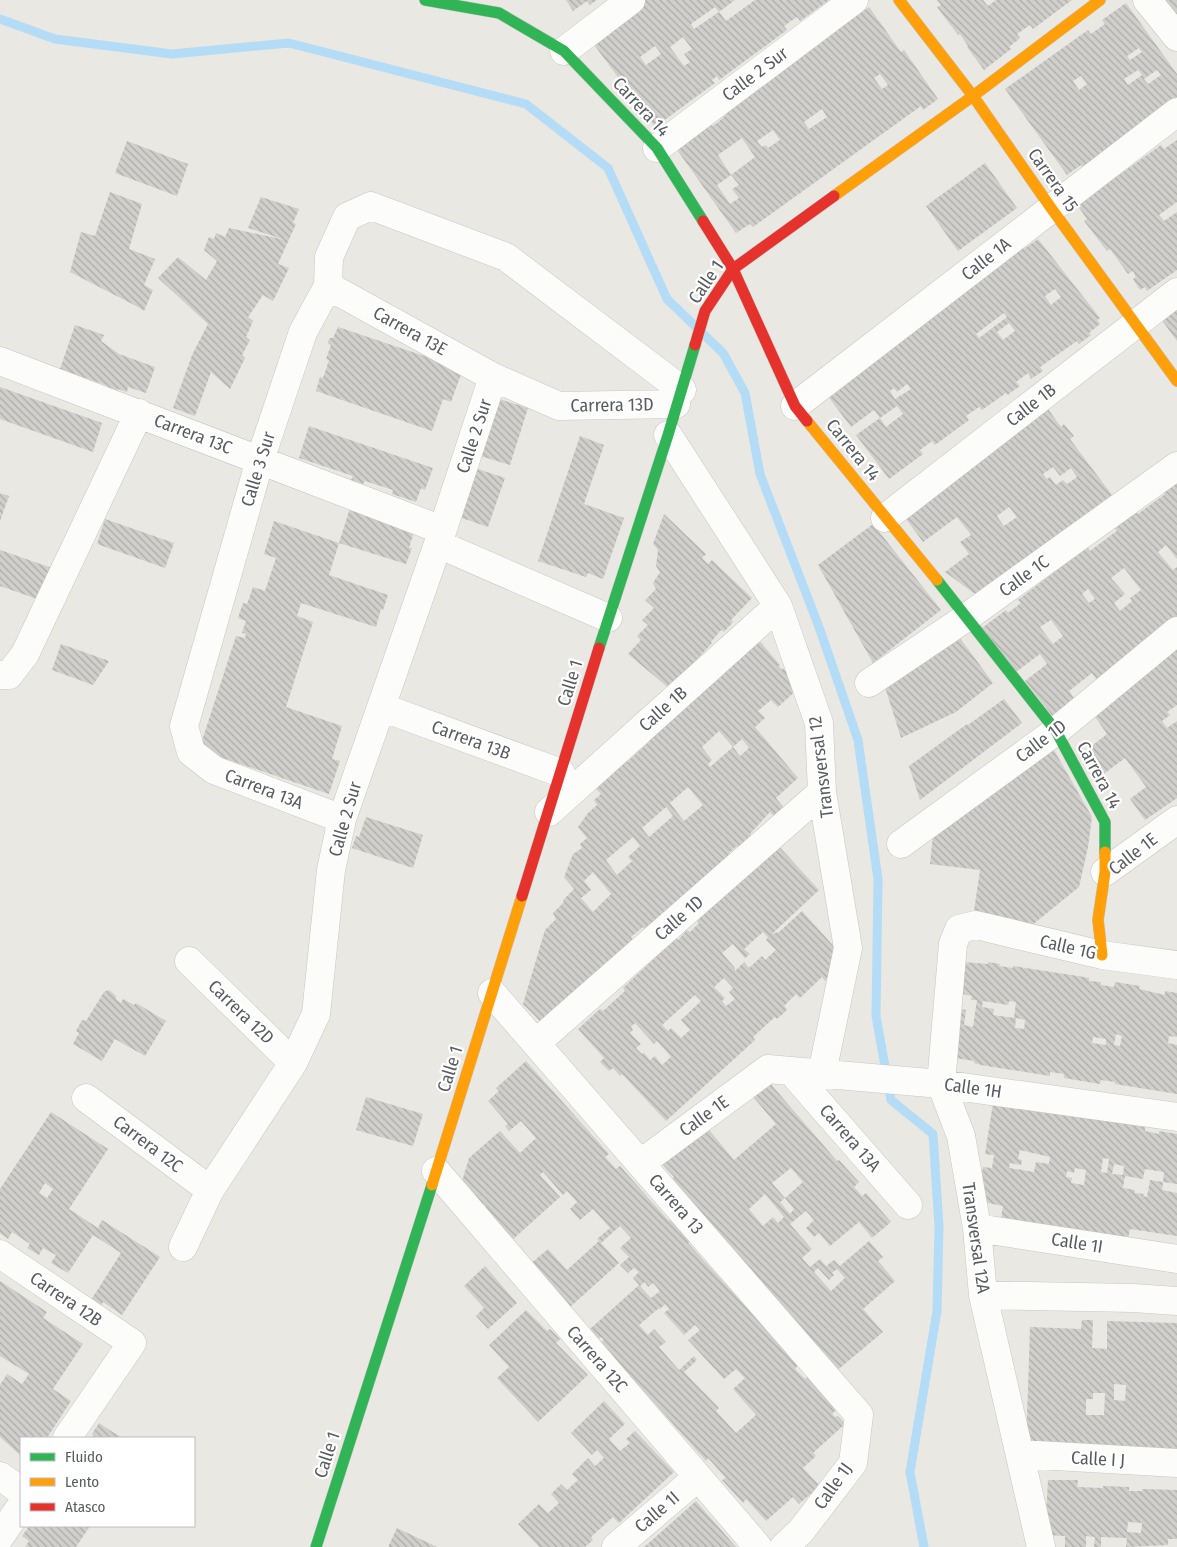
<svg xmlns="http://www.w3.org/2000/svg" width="1177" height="1547" font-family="'Fira Sans Condensed',sans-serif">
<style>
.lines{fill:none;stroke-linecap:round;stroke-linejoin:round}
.stream{stroke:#b4dcf6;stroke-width:9}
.building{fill:url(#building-back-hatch);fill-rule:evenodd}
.street-casing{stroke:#c6c6c5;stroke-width:29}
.fast-casing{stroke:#c5c5c3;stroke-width:12}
.slow-casing{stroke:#c5c5c3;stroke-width:12}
.jam-casing{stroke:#c5c5c3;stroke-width:12}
.street{stroke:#fcfcfb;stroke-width:28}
.fast{stroke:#30b455;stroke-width:11}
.slow{stroke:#ff9f0a;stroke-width:11}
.jam{stroke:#e5322d;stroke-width:11}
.labels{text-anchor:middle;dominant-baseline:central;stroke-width:4.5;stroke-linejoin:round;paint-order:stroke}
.street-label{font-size:18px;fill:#595d61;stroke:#fff}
</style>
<defs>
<pattern id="building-back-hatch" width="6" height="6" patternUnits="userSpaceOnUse" patternTransform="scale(1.25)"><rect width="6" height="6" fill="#d0cfcc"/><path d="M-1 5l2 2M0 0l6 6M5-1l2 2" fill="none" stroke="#acaba9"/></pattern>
</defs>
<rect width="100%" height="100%" fill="#e9e8e3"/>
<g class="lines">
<!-- stream -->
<path class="stream" d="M0 19 55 39 172 54 289 43 526 104 608 168 667 299 723 353 745 393 760 474 819 627 858 740 878 879 876 1016 891 1100 933 1134 939 1227 937 1311 910 1472 924 1547"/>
</g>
<!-- building -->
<path class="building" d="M566 0H597L590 5 587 1 573 11Z
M640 0H735L719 12 726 21 755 0H829L800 21 797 17 784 26 787 30 719 80 717 76 712 80 715 83 655 127 589 38ZM715 7 719 12 694 29 691 24ZM683 37 692 49 684 54 690 62 684 66 670 47ZM655 46 661 54 646 65 640 57Z
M937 0H983L988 6 996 0H1072L1033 29 1030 25 1017 34 1020 38 1009 47 1011 49 984 70 967 47 968 46 960 34 958 35 937 7 941 5Z
M1161 0H1177V22Z
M1126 3 1177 74V97L1084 169 1081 165 1067 175 1005 89 1088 30 1091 34 1105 24 1102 20ZM1139 48 1142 52 1130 60 1127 56ZM1138 70 1142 75 1128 85 1124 79ZM1157 70 1161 75 1148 84 1144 79ZM1081 76 1087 84 1079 90 1073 81Z
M869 7 901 52 904 50 938 99 923 110 921 106 753 227 750 224 736 233 675 147 709 121 712 126 717 123 726 115 724 112ZM880 74 888 85 882 89 874 78ZM822 109 827 117 809 129 804 122ZM773 130 780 140 768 148 766 145 762 147 757 141ZM742 138 755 157 731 175 718 155ZM731 175 739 185 732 189 739 198 730 204 717 185Z
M1177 140V202L1159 215 1164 221 1177 212V270L1147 291 1145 287 1140 290 1133 279 1136 277 1133 271 1128 274 1110 249 1107 251 1084 221 1087 219 1077 205 1161 145 1164 149Z
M127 141 188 164 177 196 115 173Z
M985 163 1017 208 958 251 926 206Z
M110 192 142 204 129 249 155 259 144 285 153 290 144 311 138 307 70 272 81 232 95 236Z
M261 197 299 209 293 223 296 224 278 264 289 268 273 301 263 295 248 317 253 321 246 337 250 340 242 355 245 358 230 389 211 372 195 416 173 408 192 355 208 324 158 278 178 257 206 280 217 261 204 250 209 237 214 239 216 233 225 237 229 228 286 240 248 228Z
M1038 239 1100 318 1097 320 1100 324 1089 333 1091 335 1079 344 1077 341 1040 367 1043 371 1031 379 1028 373 1016 382 1020 386 1010 393 1008 395 1006 393 982 410 979 407 966 416 969 420 935 445 932 441 920 450 923 454 889 479 856 435 880 418 886 427 903 414 897 406 880 418 874 410 851 427 824 391 835 384 838 388 863 368 860 364 863 362 928 315 931 318 944 309 942 305 965 287 963 285 978 273 986 268 988 270 1022 246 1024 249ZM1055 289 1061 297 1051 305 1045 296ZM1004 313 1007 317 979 338 976 334ZM1009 323 1015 331 1003 340 997 332ZM907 384 911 389 895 399 890 391 894 388 897 392Z
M1177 308V341L1161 319Z
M75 325 104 335 101 341 119 354 155 367 146 393 128 387 127 392 118 389 117 392 107 389 108 386 60 369Z
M338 327 463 369 451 402 443 399 432 431 316 391 320 377 323 378 329 360 326 359 331 345 329 344 328 341 330 338H333Z
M0 387 102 423 93 452 0 419Z
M496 398 528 408 510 465 477 455Z
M1048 409 1061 427 1064 424 1074 436 1070 439 1112 495 1099 504 1102 508 979 597 945 572 969 554 960 542 971 535 957 517 923 542 906 519 920 509 917 505 1034 415 1037 418ZM1053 467 1060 476 1071 468 1077 477 1067 484 1063 480 1056 485 1050 477 1047 479 1043 474ZM1009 507 1017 517 1004 526 997 516Z
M309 426 433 468 425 490 421 488 416 502 392 494 393 490 365 481 363 484 351 480 353 476 299 458Z
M580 436 604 445 584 504 624 518 603 579 588 573 586 577 538 561Z
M472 467 505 478 488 527 456 516Z
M1177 479V559L1166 545 1158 552 1173 570 1177 567V618L1097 680 1092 673 1069 691 1076 701 1054 718 1025 681 1047 664 1040 654 1016 672 982 628 1006 610 1008 613 1021 603 1018 600 1087 547 1090 551 1114 533 1117 531 1114 527 1135 511 1138 514 1165 494 1161 490ZM1124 568 1141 590 1130 598 1132 601 1120 611 1114 603 1125 594 1111 578ZM1088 589 1095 599 1089 603 1082 594ZM1051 620 1063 636 1053 644 1040 627Z
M0 493 9 496 0 521Z
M350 508 363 512 362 515 415 529 409 548H412L406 564 339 543 329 575 388 595 383 610 381 609 376 627 301 603 297 616 313 622 286 707 342 726 332 759 340 761 329 794 199 750 236 636 245 638 246 634 242 633 246 621 238 618 243 603 247 604 253 587 265 591 276 558 264 554 274 521 339 543Z
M664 514 706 554 702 558 708 564 712 560 752 598 731 620 733 622 724 632 721 630 711 642 712 643 670 689 628 654 641 640 637 636 648 625 642 620 654 608 645 600 656 589 653 583 660 572 656 566 658 550 653 544Z
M105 519 174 543 165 568 97 544Z
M873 524 941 610 873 663 818 565Z
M0 550 52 568 40 600 0 586Z
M957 634 993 683 956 712 901 738 885 687Z
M758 639 780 665 778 666 782 670 783 668 800 687 778 707 771 700 758 711 765 718 755 727 798 778 776 798 784 808 774 817 770 812 750 834 753 838 740 850 737 846 729 853 732 857 646 931 643 927 631 937 634 941 545 1026 523 1004 545 930 556 919 553 913 564 902 563 900 574 889 564 877 573 854 582 848 580 844 587 838 578 827 588 813 597 805 594 800 601 794 596 789 617 770 614 767 624 758 627 762 649 742 646 739ZM719 731 733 747 742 739 749 748 740 756 733 747 710 767 708 764 712 760 702 747ZM688 787 703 805 684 821 670 803ZM666 807 673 816 649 837 642 828ZM633 837 640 846 628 857 632 861 617 875 606 860ZM593 872 611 894 593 912 581 898 591 890 584 881Z
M61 644 109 661 93 685 52 670Z
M1177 645V705L1167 712 1170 715 1162 721 1167 728 1177 721V798L1145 820 1130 799 1146 787 1125 758 1101 776 1084 752 1107 734 1091 711Z
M1004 699 1022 723 920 800 909 766 967 724 968 725Z
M1054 750 1092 817 1088 847 1079 887 1031 926 974 911 980 870 930 864 933 835Z
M366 817 423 835 413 868 352 848 356 836 359 837Z
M776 843 819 890 772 934 779 932 802 911 839 952 836 970 825 981 822 977 800 998 796 994 784 1006 787 1009 784 1013 777 1019 775 1017 753 1037 755 1040 666 1121 622 1074 620 1076 613 1068 609 1071 600 1062 604 1058 578 1029 600 1009 603 1011 625 991 623 988 676 938 678 940 687 930 690 932 699 923 697 921ZM763 932 768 937 766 940 776 950 765 960 762 956 749 968 744 962 735 971V968L722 953 733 944 745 958 750 954 744 949ZM724 978 733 988 729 992 735 999 726 1006 722 1001 725 998 714 987ZM695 995 701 1001 681 1020 690 1030 681 1038 671 1028 668 1031 662 1025ZM635 1023 654 1044 657 1041 671 1057 662 1065 655 1056 650 1060 644 1053 642 1054 636 1048 641 1044 630 1033 633 1030 631 1027Z
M962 962 988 964V962L1000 964 999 966 1013 968V966L1084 977 1089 978V981L1101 982V985L1114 987 1115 982 1140 986 1139 989 1165 995V991L1177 993V1037L1169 1036 1168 1043 1177 1045V1094L1115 1084V1082L1101 1080 1100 1084 1064 1078V1074L1050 1072V1076L981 1065 974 1063V1061L949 1057 956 1008 966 1010 964 1025 973 1027 977 1000H971L972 996 958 993ZM983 1001 1008 1005 1009 1001 1016 1002 1014 1018 993 1015 994 1009 982 1007ZM1016 1018 1025 1020 1024 1029 1015 1028ZM1116 1034 1122 1036 1120 1046 1114 1045ZM1093 1037 1106 1039V1045L1092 1043Z
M109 990 116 996V999L121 1003 123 999 134 1005 136 1003 166 1021 145 1056 115 1039 102 1061 73 1044 79 1033 76 1031 82 1020 86 1021 104 992Z
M526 1061 609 1154 605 1157 616 1169 620 1166 669 1221 671 1219 691 1241 688 1243 748 1309 751 1307 771 1329 768 1332 798 1365 795 1369 805 1379 812 1373 837 1409 832 1414 835 1417 838 1416 845 1424 813 1453 816 1456 803 1468 820 1486 799 1504 793 1497 766 1521 746 1499 743 1503 722 1480 726 1478 708 1458 706 1461 609 1352 601 1342 604 1340 601 1337 598 1339 590 1329 639 1285 651 1298 660 1291 653 1283 648 1287 645 1282 640 1286 633 1278 639 1272 634 1268 628 1273 620 1265 629 1257 620 1248 631 1238 620 1226 601 1243 619 1263 568 1309 529 1265 548 1249 567 1270 599 1241 597 1239 610 1228 593 1209 580 1220 570 1209 577 1202 567 1191 563 1195 543 1172 540 1175 560 1197 511 1241 485 1208 486 1206 483 1203 480 1206 472 1196 475 1194 462 1181 469 1158 500 1131 520 1153 536 1138 521 1121 509 1131 505 1126 508 1124 488 1101 499 1091 496 1088ZM665 1304 669 1309 664 1313 684 1335 695 1325 700 1330 688 1340 724 1379 736 1369 745 1378 733 1389 756 1415 736 1433 716 1411 719 1408 684 1372 697 1360 694 1356 679 1370 659 1347 666 1342 654 1329 648 1335 639 1325 659 1308 660 1309Z
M769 1082 837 1161 839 1160 859 1182 854 1187 862 1196 866 1193 891 1222 872 1238 859 1222 830 1246 819 1233 814 1237 806 1228 814 1220 806 1211 790 1224 812 1249 802 1258 810 1267 820 1259 826 1266 834 1260 840 1266 869 1241 883 1257 878 1261 895 1281 863 1309 883 1332 834 1373 669 1182 674 1177 663 1165V1161L705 1125 734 1160 776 1124 748 1091ZM791 1168 803 1182 785 1198 794 1209 790 1214 780 1202 785 1198 772 1183ZM765 1194 784 1217 778 1223 773 1217 763 1226 749 1209ZM818 1268 829 1280 834 1275 832 1273 837 1269 845 1278 831 1291 814 1272Z
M366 1097 423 1114 413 1146 356 1130Z
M993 1103 1145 1127V1131L1159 1134V1131L1177 1134V1184L1163 1182 1162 1190 1177 1193V1236L1130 1229 1127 1243 1000 1223 1003 1206 978 1201 983 1167 992 1168 994 1155 985 1154ZM1020 1150 1050 1157 1049 1164 1036 1162 1034 1172 1009 1168 1010 1163 1021 1165 1022 1160 1018 1159ZM1103 1158 1109 1159 1107 1173 1101 1172ZM1114 1164 1124 1166 1123 1175 1112 1174ZM1075 1168 1086 1170 1084 1185 1071 1183 1072 1178 1066 1177 1067 1171 1074 1173ZM1145 1169 1164 1172 1163 1182 1150 1180 1147 1197 1143 1196 1144 1194 1135 1193V1190L1123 1188 1125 1176 1143 1179Z
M51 1112 108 1149 69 1209 98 1228 102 1220 160 1257 122 1315 103 1302 101 1306 91 1300 121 1253 93 1235 68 1273 51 1263 56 1255 43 1248 39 1255 27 1248 30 1244 12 1232 8 1239 0 1233V1189ZM45 1183 53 1189 47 1198 39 1193Z
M485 1266 517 1303 488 1329 476 1316 484 1308 464 1286Z
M0 1281 47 1312 43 1318 83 1344 53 1389 71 1401 47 1438H21V1456L0 1437V1385L7 1374 22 1384 29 1374 0 1356Z
M526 1310 547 1331 550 1329 560 1339 556 1343 588 1375 538 1422 497 1378 509 1367 489 1345Z
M1082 1320H1093L1092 1348 1107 1349V1321L1177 1323V1453L1026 1448 1030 1327 1081 1329ZM1114 1384 1126 1385 1125 1401 1114 1400ZM1093 1393H1105L1104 1415H1086V1399H1093Z
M604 1401 625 1424 609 1439 620 1451 630 1443 626 1439 635 1431 674 1472 619 1523 613 1517 591 1537 593 1540 585 1547H539L518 1524 539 1504 548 1513 559 1503 551 1494 561 1484 567 1490 578 1480 572 1474 588 1458 595 1466 604 1458 597 1450 592 1455 571 1433Z
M99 1423 111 1431 123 1438H92L94 1435 92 1434Z
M1048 1480H1078L1077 1487 1103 1488V1486L1129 1487V1491H1142V1489L1177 1490V1539H1168V1545L1126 1547 1127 1538 1101 1537V1547H1094L1095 1537 1086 1536V1547H1065V1536L1045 1535ZM1128 1522 1142 1523 1141 1533 1127 1532Z
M696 1501 736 1547H644L651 1541Z
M29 1526H90L76 1547H25L29 1541 22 1536Z
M397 1528 437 1547H388Z"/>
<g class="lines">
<defs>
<path id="street" d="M1147 0 1177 37
M564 51 631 0
M657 148 854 0
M328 286 493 377 559 406 676 404
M0 361 442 530
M795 406 1177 112
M668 435 778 606 819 723 822 792 848 948 822 1073
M885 518 1177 292
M438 544 608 618
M0 675H9L25 654 139 413
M869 683 967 617 1177 466
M381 707 561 773
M549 812 778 606
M342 819 214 770 191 752 184 726 260 460 303 332 328 286 329 257 347 217 371 206 506 257 682 390
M901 844 1056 731 1177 631
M1105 872 1177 820
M189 961 293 1063
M492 993 859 1415 853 1463 801 1531 784 1547
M536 1043 822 792
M791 1071 908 1205
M86 1098 210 1190
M641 1163 768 1069 941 1084 1177 1117
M436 1171 758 1547
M977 1228 1177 1259
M183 1247 210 1190 293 1063 316 1014 331 870 342 819 438 544 493 377
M0 1254 132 1343 67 1438
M983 1295 1133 1298 1177 1301
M1020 1454 1177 1463
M0 1476 21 1491
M0 1537 21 1506
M616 1547 698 1477
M1041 1547 983 1295 977 1228 961 1136 941 1084 953 944 959 929 976 925 1102 955 1177 965"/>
<path id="fast" d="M425 0 499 13 564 51 657 148 703 221
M937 580 1056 731 1105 822V852
M599 648 668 435 695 345
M316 1547 432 1185"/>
<path id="slow" d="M899 0 973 96 1051 208 1177 381
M834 196 973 96 1100 0
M807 421 937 580
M1102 955 1098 920 1105 872V852
M432 1185 522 896"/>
<path id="jam" d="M703 221 733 269 795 406 807 421
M695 345 705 311 733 269 834 196
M522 896 599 648"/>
</defs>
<!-- street casing -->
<use href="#street" class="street-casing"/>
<!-- fast casing -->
<use href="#fast" class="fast-casing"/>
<!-- slow casing -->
<use href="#slow" class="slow-casing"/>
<!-- jam casing -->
<use href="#jam" class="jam-casing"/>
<!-- street -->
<use href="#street" class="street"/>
<!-- fast -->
<use href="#fast" class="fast"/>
<!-- slow -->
<use href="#slow" class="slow"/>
<!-- jam -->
<use href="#jam" class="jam"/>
</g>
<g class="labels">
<!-- street labels -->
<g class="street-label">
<text transform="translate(755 74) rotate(-37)">Calle 2 Sur</text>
<text transform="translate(641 107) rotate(47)">Carrera 14</text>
<text transform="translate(1053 180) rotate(55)">Carrera 15</text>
<text transform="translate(986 259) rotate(-38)">Calle 1A</text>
<text transform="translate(706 282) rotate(-56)">Calle 1</text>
<text transform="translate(410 331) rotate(29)">Carrera 13E</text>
<text transform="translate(612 405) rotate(-1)">Carrera 13D</text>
<text transform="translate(1031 405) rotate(-38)">Calle 1B</text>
<text transform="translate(193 434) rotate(21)">Carrera 13C</text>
<text transform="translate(474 436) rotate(-72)">Calle 2 Sur</text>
<text transform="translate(853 450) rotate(51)">Carrera 14</text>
<text transform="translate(258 469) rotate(-73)">Calle 3 Sur</text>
<text transform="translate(1024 576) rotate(-36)">Calle 1C</text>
<text transform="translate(570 683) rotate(-73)">Calle 1</text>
<text transform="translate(663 709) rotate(-42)">Calle 1B</text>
<text transform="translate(471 740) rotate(20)">Carrera 13B</text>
<text transform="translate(1041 741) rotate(-37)">Calle 1D</text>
<text transform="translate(821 767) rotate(-97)">Transversal 12</text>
<text transform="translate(1099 775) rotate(62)">Carrera 14</text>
<text transform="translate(264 789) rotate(21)">Carrera 13A</text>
<text transform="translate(345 819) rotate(-74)">Calle 2 Sur</text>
<text transform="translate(1133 854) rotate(-38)">Calle 1E</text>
<text transform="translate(679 918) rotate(-41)">Calle 1D</text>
<text transform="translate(1068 947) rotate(13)">Calle 1G</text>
<text transform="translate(241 1012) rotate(44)">Carrera 12D</text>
<text transform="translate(450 1069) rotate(-73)">Calle 1</text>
<text transform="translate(973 1088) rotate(8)">Calle 1H</text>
<text transform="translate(704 1116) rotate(-36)">Calle 1E</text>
<text transform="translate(850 1138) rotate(49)">Carrera 13A</text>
<text transform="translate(148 1144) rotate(37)">Carrera 12C</text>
<text transform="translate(676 1204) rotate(49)">Carrera 13</text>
<text transform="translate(976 1238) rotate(82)">Transversal 12A</text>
<text transform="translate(1077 1243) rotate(9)">Calle 1I</text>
<text transform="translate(66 1299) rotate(34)">Carrera 12B</text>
<text transform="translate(597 1359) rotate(49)">Carrera 12C</text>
<text transform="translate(327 1455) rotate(-72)">Calle 1</text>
<text transform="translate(1098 1459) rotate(3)">Calle I J</text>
<text transform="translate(833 1486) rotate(-55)">Calle 1J</text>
<text transform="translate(657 1512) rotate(-41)">Calle 1I</text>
</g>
</g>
<!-- legend -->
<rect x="20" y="1437" width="175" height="90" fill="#ffffff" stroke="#bdbec0"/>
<rect x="30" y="1453" width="25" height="8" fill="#30b455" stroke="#bdbec0"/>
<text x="65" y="1462" font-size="15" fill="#595d61">Fluido</text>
<rect x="30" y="1478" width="25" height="8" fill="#ff9f0a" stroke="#bdbec0"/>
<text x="65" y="1487" font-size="15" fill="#595d61">Lento</text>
<rect x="30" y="1503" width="25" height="8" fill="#e5322d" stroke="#bdbec0"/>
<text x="65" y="1512" font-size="15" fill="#595d61">Atasco</text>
</svg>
